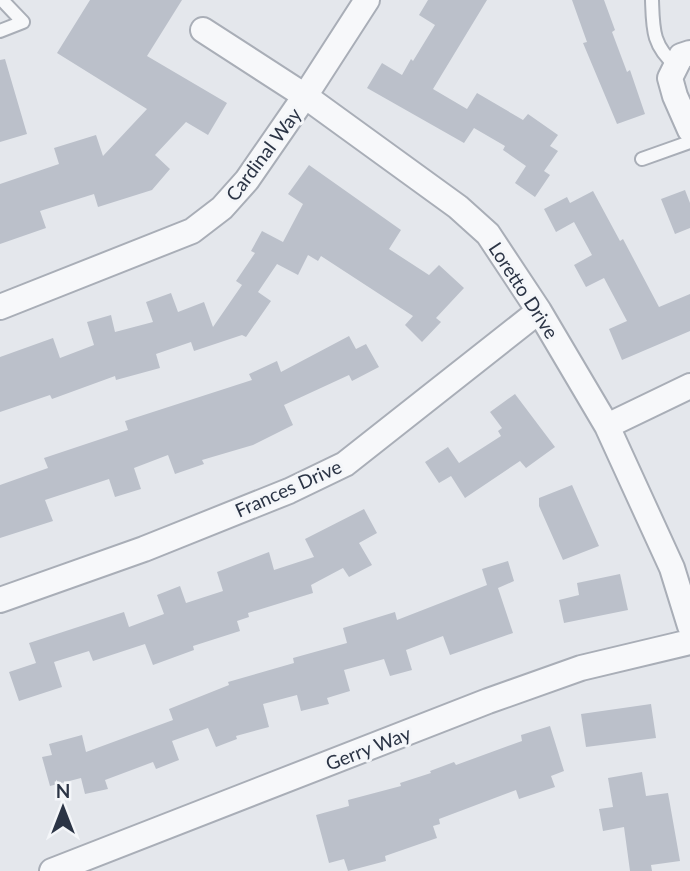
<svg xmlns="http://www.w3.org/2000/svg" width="690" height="871" font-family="Lato,sans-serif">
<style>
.building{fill:#bbc0ca}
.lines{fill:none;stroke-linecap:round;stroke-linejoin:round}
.service-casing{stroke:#a9aeb7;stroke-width:16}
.minor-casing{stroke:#a9aeb7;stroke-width:28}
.service{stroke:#f7f8fa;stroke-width:12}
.minor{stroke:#f7f8fa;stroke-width:24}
.labels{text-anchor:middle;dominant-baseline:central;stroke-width:6;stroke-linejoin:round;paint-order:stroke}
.street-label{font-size:19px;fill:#2b3445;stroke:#f4f6f9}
</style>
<rect width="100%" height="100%" fill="#e4e7ec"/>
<!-- building -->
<path class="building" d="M90 0H182L147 56 227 103 208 135 186 122 155 155 170 169 152 190 98 207 94 194 40 211 46 228 0 244V184L59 164 54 148 96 135 103 156 147 109 57 53Z
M428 0H487L433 89 467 109 477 93 523 120 528 114 558 135 550 146 558 151 544 171 550 175 535 197 515 183 526 166 503 150 505 146 474 128 464 143 367 88 382 63 402 75 411 59 413 61 435 25 419 15Z
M572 0H604L615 30 612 32 627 72 630 70 645 114 617 124 583 43 587 42Z
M5 59 27 134 0 142V60Z
M309 165 401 230 389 249 429 275 439 265 464 288 436 318 441 322 422 342 405 325 413 316 321 256 318 261 308 255 298 275 277 264 258 292 271 301 246 337 242 335 194 351 191 342 156 354 160 368 116 380 115 376 52 399 50 395 0 412V357L53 338 60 358 94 345 87 322 111 315 115 332 153 322 146 302 171 293 178 312 204 302 213 327 242 285 236 281 255 253 251 251 262 231 283 242 303 204 288 194Z
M685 190 690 203V228L675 234 661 199Z
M593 191 620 241 623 239 659 307 690 294V331L622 360 609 329 627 321 604 278 586 287 574 265 592 255 574 222 556 232 544 209 567 197 570 203Z
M349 336 356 349 366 344 379 367 352 381 349 375 284 405 293 425 253 445 202 460 204 464 175 474 168 455 134 468 141 489 115 497 109 479 45 500 53 521 0 538V485L48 468 44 458 128 430 125 421 252 380 249 374 277 361 281 372Z
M515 394 555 447 526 468 520 461 465 498 451 476 439 483 425 462 448 447 459 463 501 436 498 431 502 428 490 412Z
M572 485 599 546 563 560 539 506V498Z
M364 509 377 533 359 543 372 565 349 577 343 568 311 585 313 593 248 613 249 617 237 621 240 631 193 646 194 650 153 665 145 644 93 661 89 651 54 662 62 687 19 701 9 672 36 663 29 643 124 612 129 627 164 614 157 595 180 586 186 603 223 591 217 572 269 552 274 570 314 557 305 539Z
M508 561 514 581 498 588 513 633 450 655 443 636 406 650 412 670 390 676 384 659 344 670 350 691 327 698 329 704 301 711 297 695 263 704 269 727 236 736 237 739 216 747 208 728 172 741 179 760 156 769 153 762 105 780 108 789 85 794 81 778 50 786 42 757 52 755 49 744 82 735 86 752 173 720 169 709 229 685 228 682 294 663 293 658 347 643 343 628 395 612 397 620 487 585 482 569Z
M620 574 628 610 564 623 559 600 579 595 577 583Z
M651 704 656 738 586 747 581 714Z
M550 726 564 771 551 776 555 787 519 799 516 790 439 819 440 824 433 826 437 838 385 856 386 861 348 871 344 859 329 863 316 815 349 806 348 800 401 786 400 783 431 773 430 771 454 762 456 765 522 741 521 735Z
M642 772 646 796 668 793 680 861 651 865 652 871H630L624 827 603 831 599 809 613 807 608 778Z"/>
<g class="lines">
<defs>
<path id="service" d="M652 0C653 29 652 45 676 66
M0 31 23 22 2 0
M642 159 690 142"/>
<path id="minor" d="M203 30 305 96 458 207 488 234 539 311 607 426 672 568 690 626
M690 53 681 56 670 78 675 96 690 130
M0 307 192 231 222 208 247 180 305 96 367 0
M607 426 690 386
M0 600 144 549 289 491 345 464 539 311
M52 871 488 701 581 668 690 642"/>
</defs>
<!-- service casing -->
<use href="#service" class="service-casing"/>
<!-- minor casing -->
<use href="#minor" class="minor-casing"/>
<!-- service -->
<use href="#service" class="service"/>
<!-- minor -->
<use href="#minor" class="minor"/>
</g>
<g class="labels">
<!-- street labels -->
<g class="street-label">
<text transform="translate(263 154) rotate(-53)">Cardinal Way</text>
<text transform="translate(524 290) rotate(57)">Loretto Drive</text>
<text transform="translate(288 488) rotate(-24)">Frances Drive</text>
<text transform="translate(368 748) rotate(-21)">Gerry Way</text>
</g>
</g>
<!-- north arrow -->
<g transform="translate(63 808)" stroke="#f4f6f9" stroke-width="5" paint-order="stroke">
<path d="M0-5L12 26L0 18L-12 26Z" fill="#2b3445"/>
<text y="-10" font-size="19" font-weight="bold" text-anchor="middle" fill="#2b3445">N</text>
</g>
</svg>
